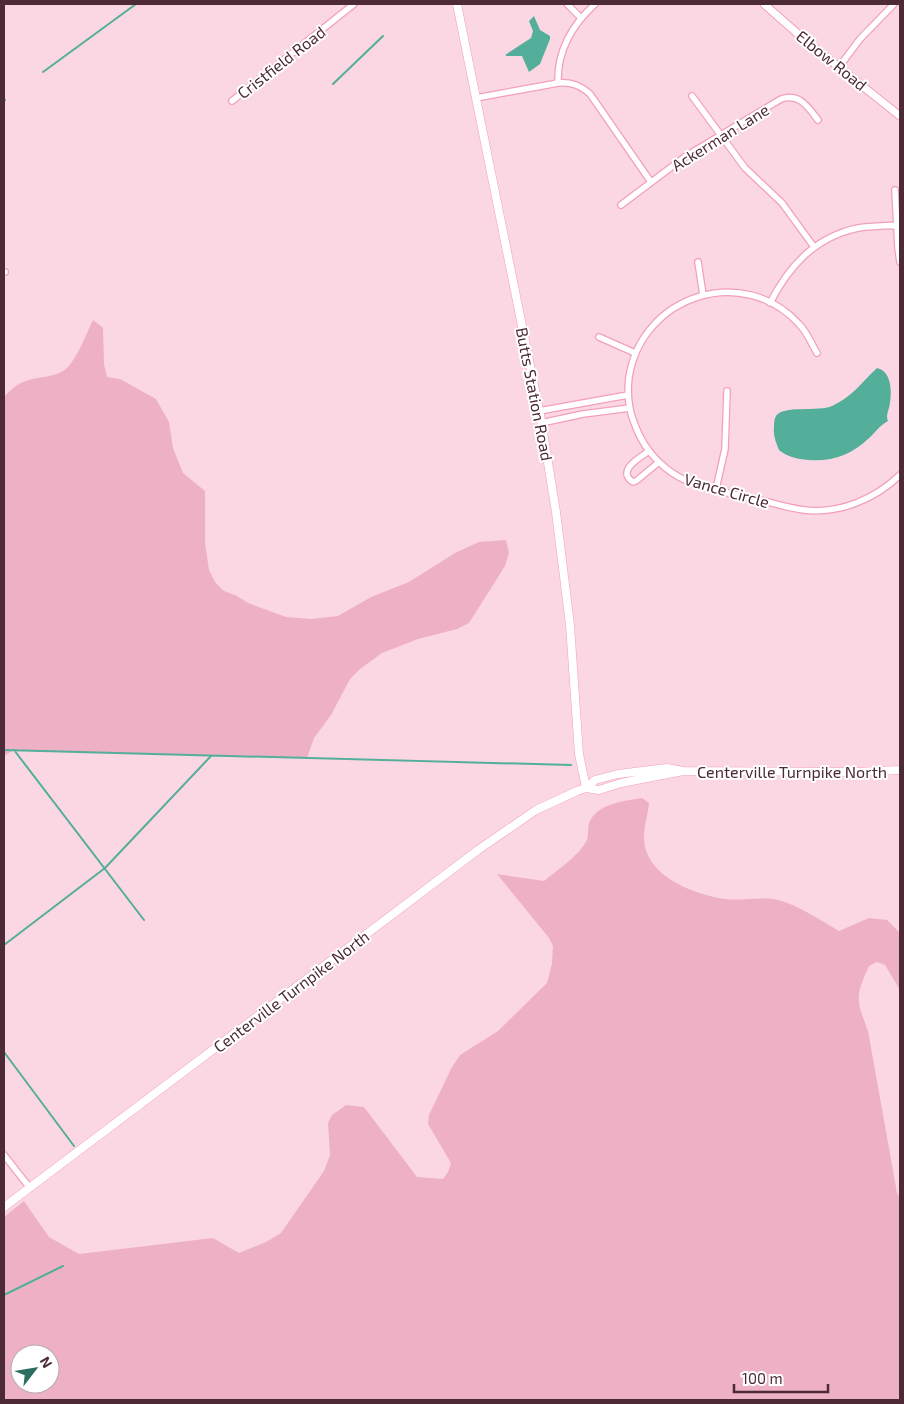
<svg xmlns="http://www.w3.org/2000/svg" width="904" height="1404" font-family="'Exo 2',sans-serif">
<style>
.green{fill:#eeb0c5;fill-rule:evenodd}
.water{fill:#53ae9a}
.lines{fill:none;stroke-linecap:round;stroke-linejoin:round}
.stream{stroke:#53ae9a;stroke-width:2}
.minor-casing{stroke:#f39fbc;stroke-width:8}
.tertiary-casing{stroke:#f39fbc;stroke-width:9}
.secondary-casing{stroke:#f39fbc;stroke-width:9}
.minor{stroke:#fff;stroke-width:5.5}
.tertiary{stroke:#fff;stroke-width:7}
.secondary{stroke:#fff;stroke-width:8}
.labels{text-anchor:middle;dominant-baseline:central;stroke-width:4;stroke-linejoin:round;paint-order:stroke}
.street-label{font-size:16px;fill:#4c2a36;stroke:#fff}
</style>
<rect width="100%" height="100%" fill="#fbd7e3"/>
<!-- green -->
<path class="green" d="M93 320 103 328 104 364 107 377 120 379 156 399 169 422 173 448 183 473 205 491V543L209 570 215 582 224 591 237 596 248 603 286 617 311 619 338 616 371 597 409 582 455 553 479 542 506 540 509 553 505 566 469 623 457 629 418 639 382 653 360 669 350 679 331 715 314 738 307 758 14 750 4 756V397C10 390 17 384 26 381 39 376 56 378 67 368 78 357 86 334 93 320Z
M642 798 649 803C648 814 644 826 644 837 644 876 693 894 725 899 742 901 762 896 778 900 800 906 820 920 839 931L869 918 887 920 900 933V990L885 965 877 962 869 966C855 997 856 999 868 1031L897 1193 900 1197V1400H4V1217L24 1201 49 1237 79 1254 213 1238 239 1253 266 1242 281 1233 324 1171 330 1155 328 1123 332 1115 346 1105 364 1107 417 1177 443 1179 448 1172 451 1163 428 1124 429 1115 451 1069 460 1055 498 1031 547 983 552 964 553 946 549 938 497 874 544 881C558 869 578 857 587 840 589 834 587 826 590 821 599 803 625 801 642 798ZM20 1354H50V1384H20Z"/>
<!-- water -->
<path class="water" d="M534 16 540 30 550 36V39L540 64 529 72 522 56H507L505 55 531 38 533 31 529 21Z
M877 368C891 371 892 390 890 402 890 409 885 414 888 421 880 425 875 433 868 439 851 455 832 462 808 460 797 459 788 457 779 450 776 443 773 435 774 427 774 424 774 419 776 416 782 405 819 412 832 406 852 397 862 382 877 368Z"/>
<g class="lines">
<!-- stream -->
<path class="stream" d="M43 72 136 4
M333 84 383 36
M4 101 5 100
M4 750 571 765
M14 750 144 920
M4 945 105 868 211 756
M4 1052 74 1146
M4 1295 63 1266"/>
<defs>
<path id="minor" d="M567 4 581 18
M839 67 860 39 894 4
M558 83C557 51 572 25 595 4
M692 96 745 168 782 203 814 247
M476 98 558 83C571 82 580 85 590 94L651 182
M232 101 354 4
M895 190 898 248 900 262
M621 205 686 156 781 99C800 93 808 107 818 120
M698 262 703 295
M4 272H5
M770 303C789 266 815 237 858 228 871 226 887 226 900 225
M599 337 635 353
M817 353C811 343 807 332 799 324 743 263 642 295 629 377 627 394 628 409 635 425 642 444 654 460 671 472 695 489 729 493 757 499 772 503 788 508 804 510 840 514 875 499 900 475
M539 411 628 395
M541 423 583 414 630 408
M649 451C639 458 616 471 633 482L636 481 659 462
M716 489 725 449 727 391
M4 1155 30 1188"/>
<path id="tertiary" d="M764 4 806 41 900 116"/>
<path id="secondary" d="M457 4 541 420 556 512 570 625 579 754 586 788
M586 788 595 780 618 774 667 768 683 771 856 772 900 770
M4 1207 478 850 536 810 577 791 586 788 599 790 621 783 683 771"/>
</defs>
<!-- minor casing -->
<use href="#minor" class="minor-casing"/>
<!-- tertiary casing -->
<use href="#tertiary" class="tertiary-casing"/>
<!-- secondary casing -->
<use href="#secondary" class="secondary-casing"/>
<!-- minor -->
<use href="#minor" class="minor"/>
<!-- tertiary -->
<use href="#tertiary" class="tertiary"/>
<!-- secondary -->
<use href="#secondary" class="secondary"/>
</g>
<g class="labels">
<!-- street labels -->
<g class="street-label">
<text transform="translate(832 60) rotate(39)">Elbow Road</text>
<text transform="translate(281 62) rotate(-38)">Cristfield Road</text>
<text transform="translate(720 137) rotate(-32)">Ackerman Lane</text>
<text transform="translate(535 394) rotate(79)">Butts Station Road</text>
<text transform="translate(727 490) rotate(16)">Vance Circle</text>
<text x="792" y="771">Centerville Turnpike North</text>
<text transform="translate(291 991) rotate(-37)">Centerville Turnpike North</text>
</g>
</g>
<!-- border -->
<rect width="904" height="1404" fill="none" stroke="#4c2a36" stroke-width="10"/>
<!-- north arrow -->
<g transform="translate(35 1369) rotate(59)"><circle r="24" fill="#ffffff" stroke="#b7aaaf"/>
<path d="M0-4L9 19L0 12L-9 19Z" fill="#2c6f61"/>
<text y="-8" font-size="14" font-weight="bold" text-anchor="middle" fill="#4c2a36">N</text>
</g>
<!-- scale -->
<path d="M734 1384v8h94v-8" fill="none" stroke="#4c2a36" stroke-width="2.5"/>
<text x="742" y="1384" font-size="15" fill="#4c2a36" stroke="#ffffff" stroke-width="4" paint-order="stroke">100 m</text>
</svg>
